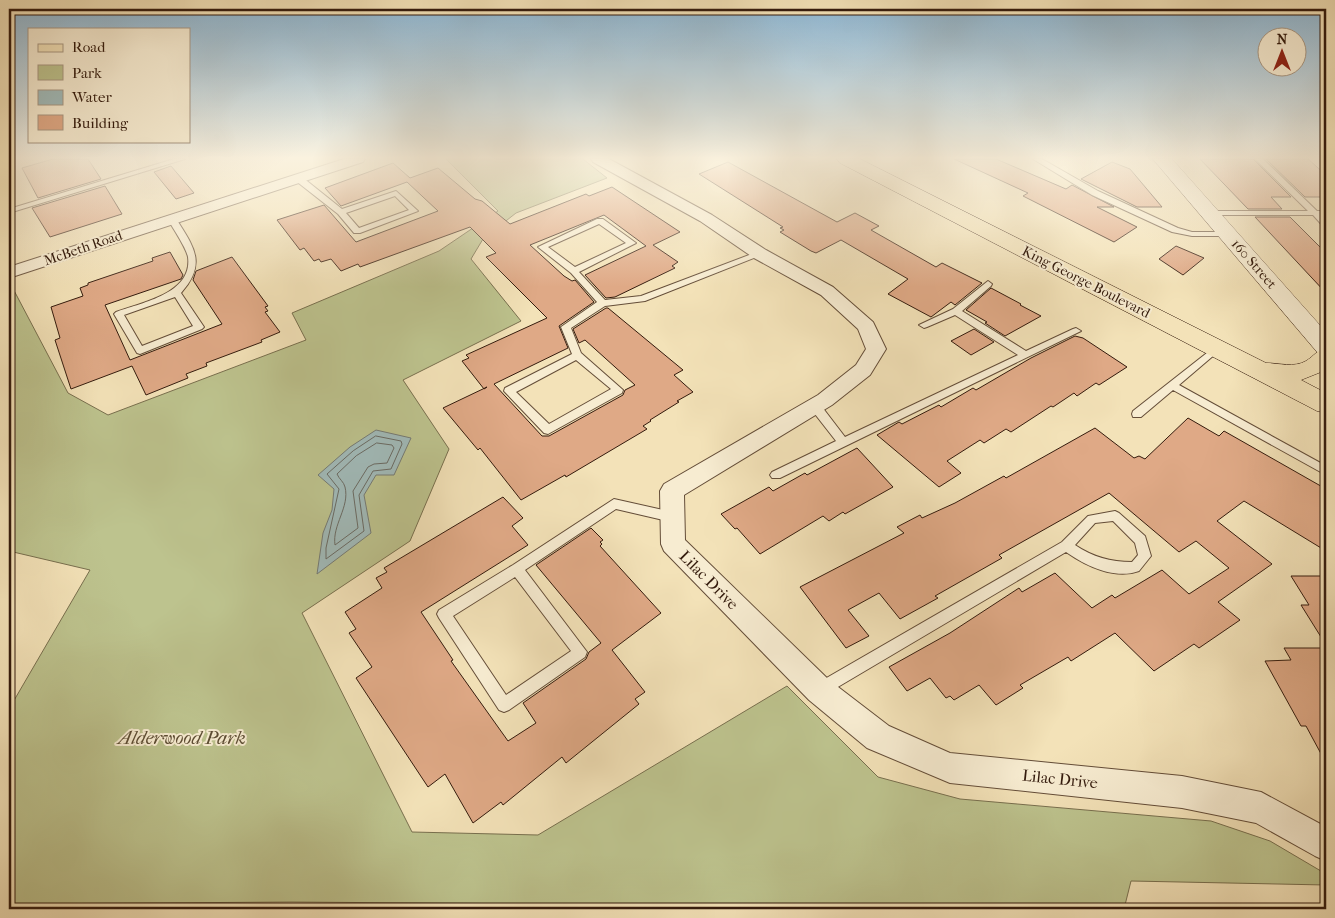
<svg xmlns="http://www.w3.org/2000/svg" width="1335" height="918" font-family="'IM FELL French Canon',serif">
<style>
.green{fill:#bdc38e;stroke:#786f4e}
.water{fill:#a1bbba;stroke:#757b75}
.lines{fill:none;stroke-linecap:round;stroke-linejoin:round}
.shore{stroke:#6a6b64;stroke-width:1}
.building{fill:#dfa986;stroke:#341b0d}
.service-casing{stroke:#644d38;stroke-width:2}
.minor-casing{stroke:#644d38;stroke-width:2}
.tertiary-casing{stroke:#644d38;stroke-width:1}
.primary-casing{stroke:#341b0d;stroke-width:1}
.service{fill:#f7ecd1;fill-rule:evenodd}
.minor{fill:#f7ecd1;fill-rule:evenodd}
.tertiary{fill:#f7ecd1;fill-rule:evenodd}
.primary{fill:#f3e2b8;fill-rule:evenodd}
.labels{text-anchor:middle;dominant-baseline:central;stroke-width:4;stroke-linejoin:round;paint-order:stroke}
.far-street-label{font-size:14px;fill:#341b0d;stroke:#f7ecd1}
.street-label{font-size:16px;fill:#341b0d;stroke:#f7ecd1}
.near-park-label{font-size:19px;font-style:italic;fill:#5d4d34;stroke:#f7ecd1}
</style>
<rect width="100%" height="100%" fill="#f3e2b8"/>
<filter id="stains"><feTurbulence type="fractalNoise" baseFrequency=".004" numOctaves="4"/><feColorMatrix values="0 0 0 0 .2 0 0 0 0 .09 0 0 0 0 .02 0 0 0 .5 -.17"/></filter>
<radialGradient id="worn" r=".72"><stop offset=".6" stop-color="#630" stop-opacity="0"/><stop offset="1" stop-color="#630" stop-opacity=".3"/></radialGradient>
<!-- green -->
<path class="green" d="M446 159H583L607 178 516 213 483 239 471 259 521 321 403 380 449 449 410 541 302 613 412 832 538 835 787 686 878 777 960 799 1211 821 1270 841 1326 874V885L1131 881 1124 909H672L669 905 292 902 9 904V709L90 570 9 551V462L13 457 9 427V281L68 393 108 415 306 340 292 313 439 251 498 211Z"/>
<!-- water -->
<path class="water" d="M376 430 411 438 394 475H376L364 495 371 533 317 574 323 533 332 510 334 489 318 475 350 447Z"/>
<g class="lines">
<!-- shore -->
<path class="shore" d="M376 436 401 441 402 444 391 469 373 471 359 495 364 531 326 559V548L339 489 327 474 353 451Z
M377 443 392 445 394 448 387 463 374 464 368 467 353 491 358 528 335 545C332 525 350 507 345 487 344 482 339 479 337 474L356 456Z"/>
</g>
<!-- building -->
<path class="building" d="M53 159H88L101 179 38 198 22 168Z
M954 159H996L1066 189 1072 185 1114 207H1097L1137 227 1114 242 1023 196 1028 193Z
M1200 159H1253L1291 197H1271L1282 209H1248Z
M1266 159H1308L1326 175V197H1305Z
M728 162 837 222 855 213 879 226 871 230 936 267 942 263 982 283 955 305 951 302 931 317 888 294 908 279 841 240 816 253 811 251 780 232 784 230 780 228 783 227 699 174Z
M1112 162 1130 169 1162 207H1137L1081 179Z
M393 163 410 178 438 168 475 199 482 201 510 224 586 194 589 196 612 187 680 232 653 245 678 262 672 266 675 268 615 297 606 298 585 275 646 246 604 215 530 245 564 276 572 281 575 280 594 302 559 326 568 348 494 384 542 436H549L623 395 625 390 635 385 585 340 579 343 573 329 606 308H608L683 370 674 375 693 392 677 401 679 402 650 420 651 421 643 426 647 429 566 477 565 475 521 500 480 448 478 450 443 408 487 387 484 389 462 361 469 358 466 355 547 318 486 257 496 253 470 227 360 267 358 264 341 271 331 259 321 262 319 259 314 261 304 248 300 250 277 220 324 205 356 242 438 211 407 182 341 206 325 188Z
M171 166 194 193 176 199 154 172Z
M105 186 122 214 50 237 32 208Z
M1255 217H1290L1321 248H1326V293Z
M1176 246 1204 258 1183 275 1159 259Z
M170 252 183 275 181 279 105 305 130 360 222 324 193 280 196 271 232 257 268 306 265 307 268 311 265 312 280 332 261 340 262 342 206 363 207 366 186 374 188 378 146 395 132 366 71 389 55 340 60 338 51 307 83 296 80 288 88 285V283L153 261 152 258Z
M991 288 1021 304 1020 305 1041 316 1005 336 985 323 987 322 966 310Z
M974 329 994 342 971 355 951 341Z
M1075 336 1083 338 1127 367 1099 385 1096 383 1077 396 1074 393 1053 407 1051 406 1011 432 1006 429 984 443 980 440 947 461 961 473 939 487 877 435 899 422 902 424 939 405 941 407 973 388 976 390 1031 358Z
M1188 418 1219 436 1224 431 1326 489V551L1244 501 1217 521 1272 564 1218 602 1240 620 1199 648 1194 644 1154 671 1115 633 1071 661 1068 657 1020 685 1023 688 996 705 979 685 954 700 950 696 946 698 930 678 907 691 889 667 950 633 1019 588 1022 592 1055 573 1092 608 1112 595 1115 598 1162 570 1189 594 1229 568 1196 541 1179 552 1109 493 999 555 1002 558 935 596 938 598 900 619 879 593 848 610 869 636 846 648 800 587 904 533 897 527 920 515 922 518 955 503 1004 476 1006 478 1095 428 1134 458 1139 456 1145 459Z
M857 448 893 487 845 514 843 512 829 521 823 516 760 554 737 528 735 529 721 514 769 487 773 491 805 473 807 475Z
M503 497 523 518 512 526 528 545 421 612 453 660 451 661 508 741 536 723 523 703 586 659 589 652 601 643 536 565 591 528 603 540 600 542 602 544 600 546 661 613 612 650 645 692 635 699 639 704 566 763 562 757 503 805 501 802 473 823 445 774 428 787 356 678 372 667 349 633 356 629 345 612 382 588 376 578 387 572 384 568Z
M1291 576H1326V645L1301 605H1309Z
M1284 648H1326V763L1306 726H1301L1265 661 1291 660Z"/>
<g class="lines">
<defs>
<path id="service" d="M174 159H185L9 213V209Z
M1033 159H1042L1098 191 1178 228 1192 232H1227L1231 234 1227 236H1192L1172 232 1092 195Z
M1255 159H1263L1317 211H1326V215H1322L1326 220V226H1323L1313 215H1206V211H1308Z
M296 177H302L342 209 396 191 418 211 360 233H354L338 214 296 181ZM395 196 409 210 359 228 346 213Z
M169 217H175C193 246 208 263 181 293L204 327 202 329 140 354 137 353 114 314 116 312C140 303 193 294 188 257 186 247 173 229 168 219ZM175 297 193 326 142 346 124 315Z
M597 219H603L636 243 579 272 605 300 641 296 757 252H763L764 254 645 301 605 306 571 328 581 353 623 390 622 393 548 434 544 433 504 391 505 388 572 354 561 327 597 302 571 273 538 247ZM599 224 626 243 575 267 548 247ZM576 360 611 389 549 424 516 392Z
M988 281 992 284 991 286 962 311 1026 351 1073 329 1076 328 1081 331 780 478H772L770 475 772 472 836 441 811 409 810 406 811 403H819L845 437 1018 355 955 315 927 327 924 328 919 325 953 309Z
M1217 345 1220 346 1222 348 1220 350 1179 385 1326 466V475L1173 390 1141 417H1133L1132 414 1133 411Z
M614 499 672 512 676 514 678 517 676 520 672 522 616 509 525 570 587 652 585 657 509 710 504 712 499 710 439 618 437 614 439 610 513 565ZM515 577 571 651 506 695 453 616Z
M1115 511 1119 513 1145 536 1151 556 1139 571C1115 580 1086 566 1066 552L826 694 821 696 816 694 814 689 816 684 1062 542 1088 516ZM1113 521 1135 543 1138 555 1132 562C1110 562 1093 557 1075 545L1095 523Z"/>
<path id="minor" d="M344 159H365L363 162 9 278V267Z
M591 159H609L712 215 766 250 833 287 873 322 886 349 870 375 832 405 684 495 685 540 829 680 889 726 950 753 1182 776 1261 792 1326 827V861L1315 856 1256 823 1182 808 950 783 867 748 809 700 664 551 661 544 660 491 664 484 818 395 856 365 866 349 858 329 821 295 754 258 700 221 593 162Z"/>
<path id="tertiary" d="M1153 159H1172L1326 332V355L1318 353Z"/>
<path id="primary" d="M837 159H860L1266 363C1279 363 1294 368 1306 361 1314 356 1317 350 1326 348V370L1301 380 1326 393V413L1317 411 840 163Z"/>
</defs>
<!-- service casing -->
<use href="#service" class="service-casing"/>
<!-- minor casing -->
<use href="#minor" class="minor-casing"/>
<!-- tertiary casing -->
<use href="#tertiary" class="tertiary-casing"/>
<!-- primary casing -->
<use href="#primary" class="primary-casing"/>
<!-- service -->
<use href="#service" class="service"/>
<!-- minor -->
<use href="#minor" class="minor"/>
<!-- tertiary -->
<use href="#tertiary" class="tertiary"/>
<!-- primary -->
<use href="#primary" class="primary"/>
</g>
<!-- sky -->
<linearGradient id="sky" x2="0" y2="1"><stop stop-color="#8bb7d6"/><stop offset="0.55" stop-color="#faf2df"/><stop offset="1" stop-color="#faf2df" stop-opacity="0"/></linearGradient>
<rect width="1335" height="287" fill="url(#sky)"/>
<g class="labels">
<!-- far-street labels -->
<g class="far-street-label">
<text transform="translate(83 248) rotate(-19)">McBeth Road</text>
<text transform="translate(1254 264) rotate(49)">160 Street</text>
<text transform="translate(1086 282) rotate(27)">King George Boulevard</text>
</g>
<!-- street labels -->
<g class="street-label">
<text transform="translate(709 580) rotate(45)">Lilac Drive</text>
<text transform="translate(1060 779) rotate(6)">Lilac Drive</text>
</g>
<!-- near-park labels -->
<g class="near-park-label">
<text x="182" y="738">Alderwood Park</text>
</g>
</g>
<!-- margin -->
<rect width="1335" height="918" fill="none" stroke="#f3e2b8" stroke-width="30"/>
<rect x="10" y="10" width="1315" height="898" fill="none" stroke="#341b0d" stroke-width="2.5"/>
<rect x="15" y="15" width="1305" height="888" fill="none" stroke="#341b0d"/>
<!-- legend -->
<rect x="28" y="28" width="162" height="115" fill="#f7ecd1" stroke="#a99883"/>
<rect x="38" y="44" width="25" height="8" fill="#f3e2b8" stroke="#a99883"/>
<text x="72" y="52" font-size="15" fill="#341b0d">Road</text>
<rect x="38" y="65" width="25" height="15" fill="#bdc38e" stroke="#a99883"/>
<text x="72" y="78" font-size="15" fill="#341b0d">Park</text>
<rect x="38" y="90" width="25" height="15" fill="#a1bbba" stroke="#a99883"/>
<text x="72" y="102" font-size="15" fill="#341b0d">Water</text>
<rect x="38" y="115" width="25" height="15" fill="#dfa986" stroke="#a99883"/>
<text x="72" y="128" font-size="15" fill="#341b0d">Building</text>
<!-- north arrow -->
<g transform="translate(1282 52)"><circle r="24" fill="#f7ecd1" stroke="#a99883"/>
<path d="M0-4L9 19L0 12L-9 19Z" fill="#8f2418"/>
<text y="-8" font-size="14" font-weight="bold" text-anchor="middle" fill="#341b0d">N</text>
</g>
<rect width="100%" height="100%" filter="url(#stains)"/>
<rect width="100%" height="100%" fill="url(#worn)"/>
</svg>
